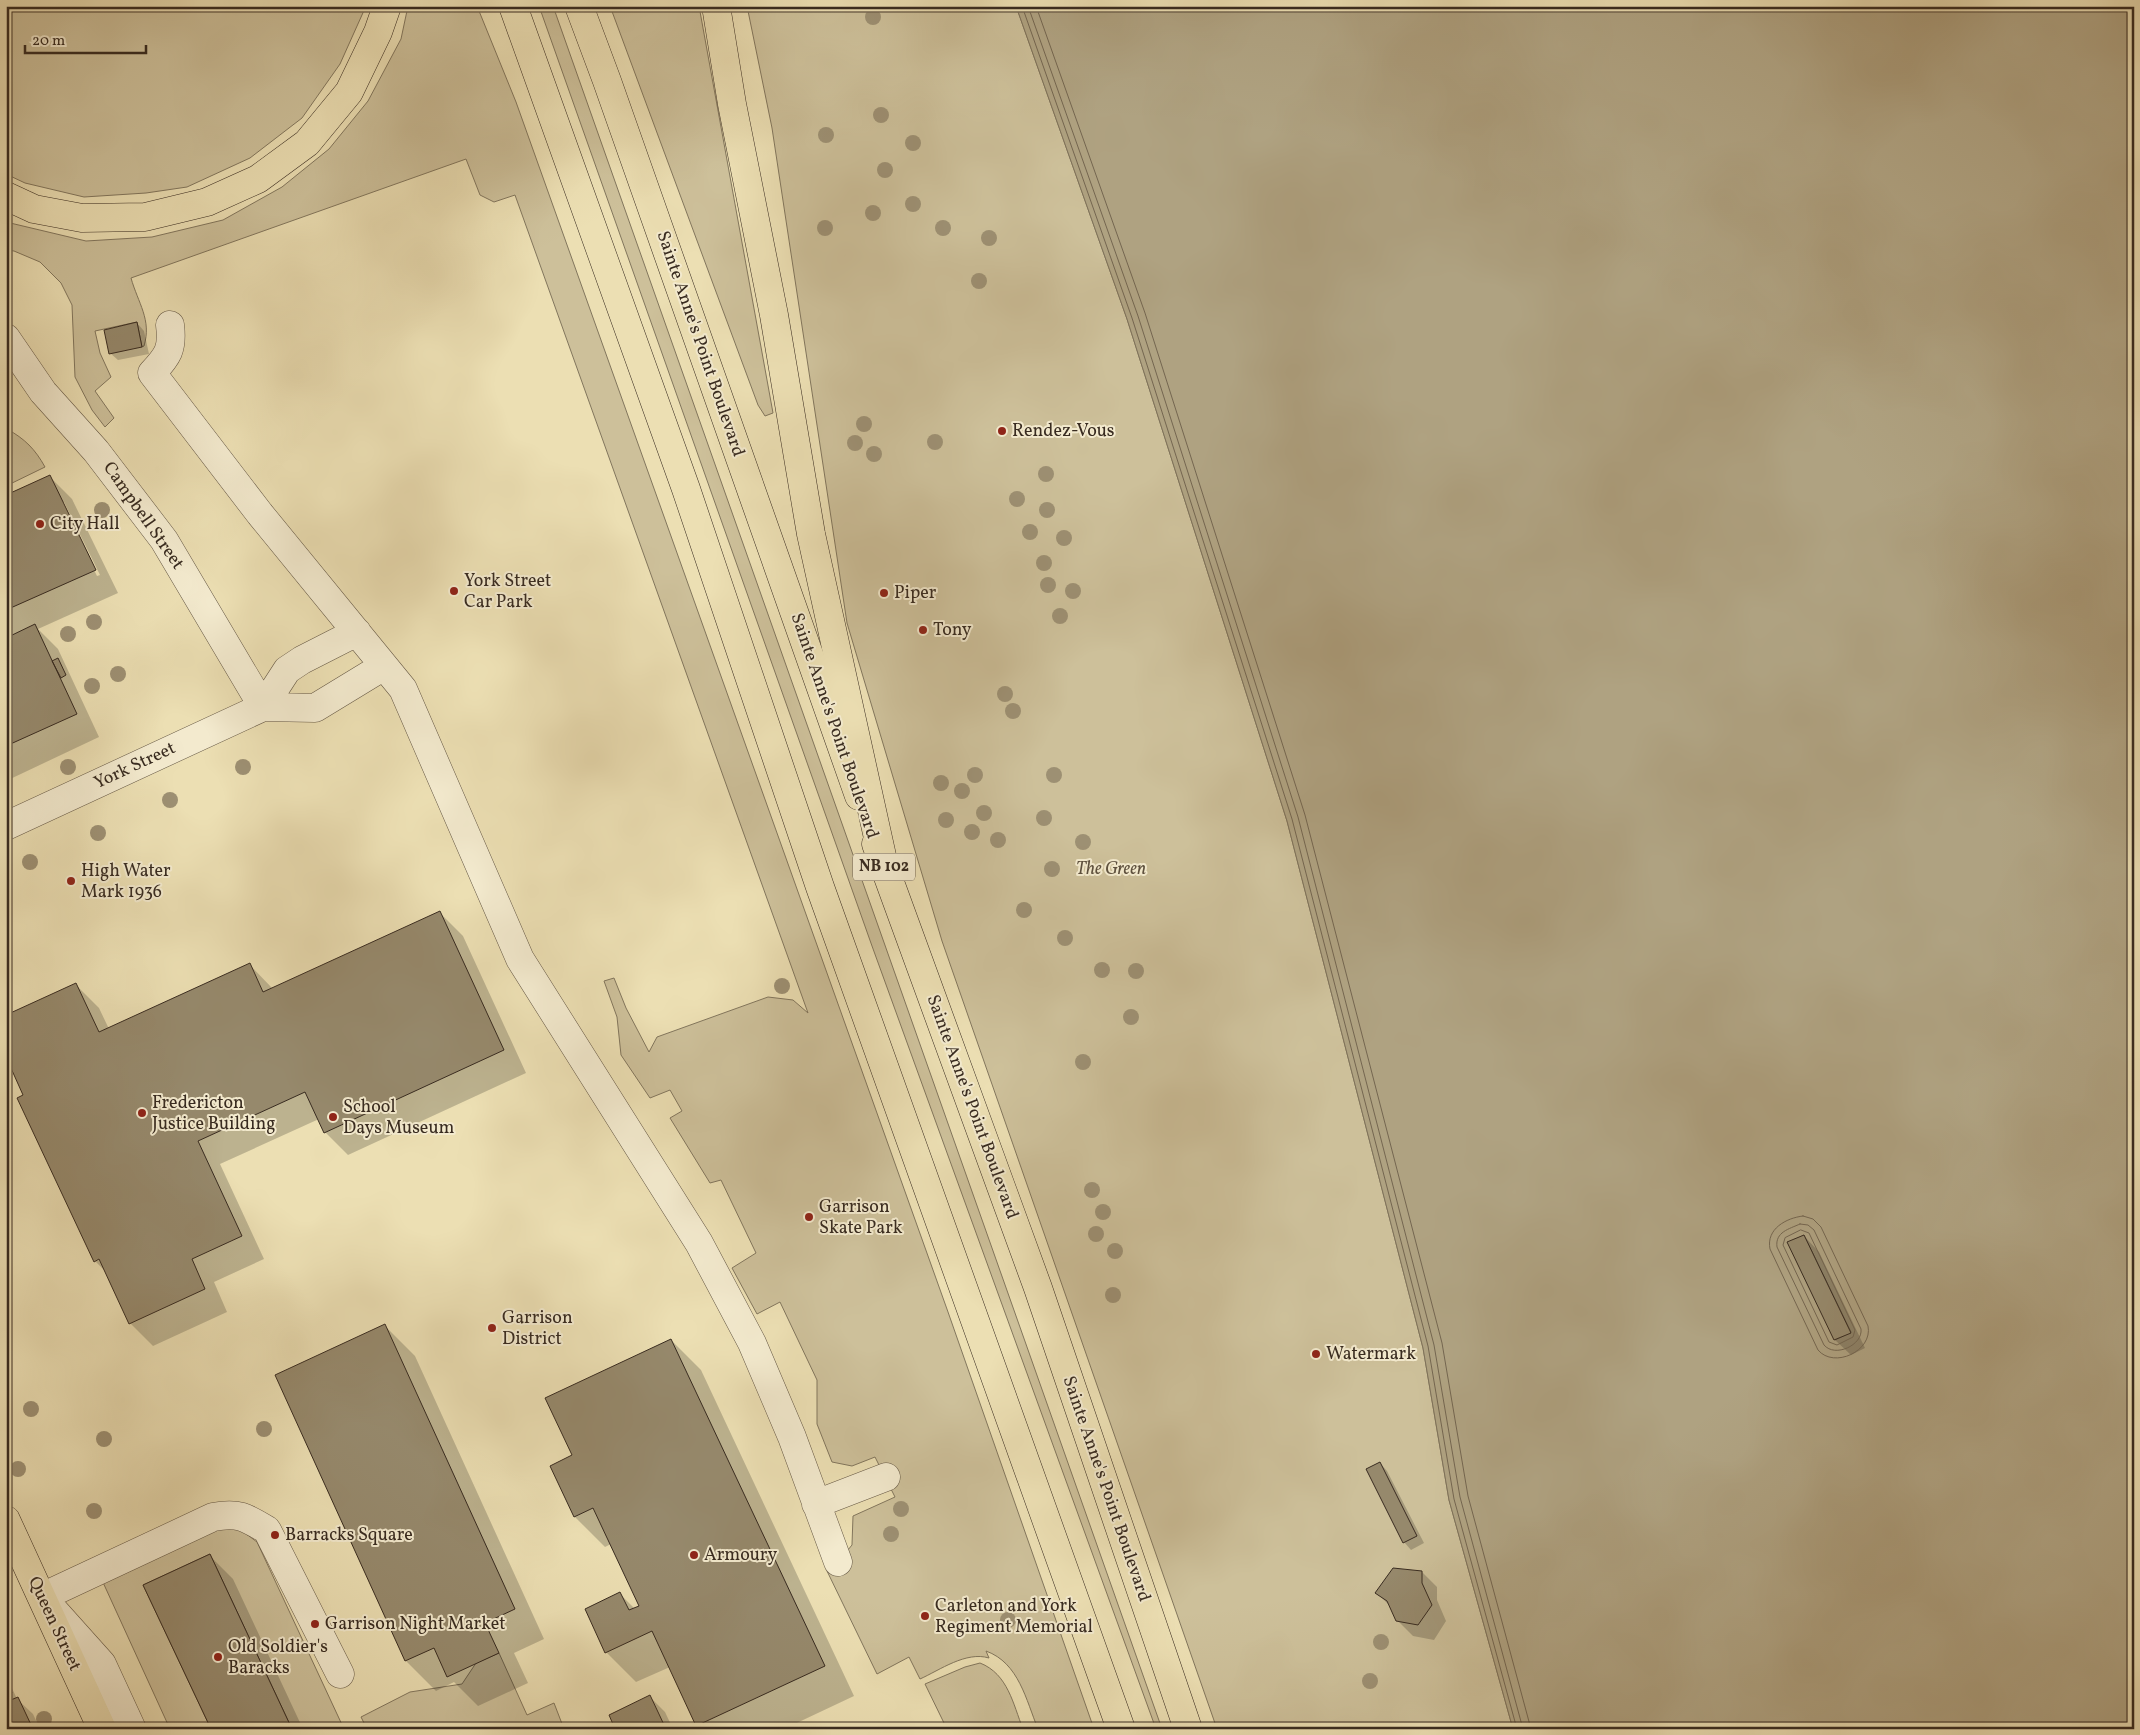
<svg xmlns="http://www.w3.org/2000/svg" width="2140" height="1735" font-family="Vollkorn,serif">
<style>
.green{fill:#cdc09a;stroke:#82765d}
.water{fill:#afa281;stroke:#7f725a;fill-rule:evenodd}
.shadow{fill:#0003;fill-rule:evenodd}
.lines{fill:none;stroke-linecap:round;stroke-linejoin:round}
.shore{stroke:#746650;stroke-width:1}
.building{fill:#96896c;stroke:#382b20}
.minor-casing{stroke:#655845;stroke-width:29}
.major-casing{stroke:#382b20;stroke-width:29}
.highway-casing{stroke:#382b20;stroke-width:29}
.minor{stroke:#f3eace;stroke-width:28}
.major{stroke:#ecdfb3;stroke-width:28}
.highway{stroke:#ecdfb3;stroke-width:28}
.tree{fill:#9d9073}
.poi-dot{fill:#8f2418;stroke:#f3eace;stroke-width:2}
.labels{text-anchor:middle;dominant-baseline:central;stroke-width:4;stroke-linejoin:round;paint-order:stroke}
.shield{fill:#f3eace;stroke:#706454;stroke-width:1}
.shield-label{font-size:16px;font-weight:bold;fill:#382b20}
.street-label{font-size:18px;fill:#382b20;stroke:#f3eace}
.poi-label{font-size:18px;fill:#382b20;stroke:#f3eace;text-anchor:start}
.park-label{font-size:18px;font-style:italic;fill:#5d503e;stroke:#f3eace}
</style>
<rect width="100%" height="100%" fill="#ecdfb3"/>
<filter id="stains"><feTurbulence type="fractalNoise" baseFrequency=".004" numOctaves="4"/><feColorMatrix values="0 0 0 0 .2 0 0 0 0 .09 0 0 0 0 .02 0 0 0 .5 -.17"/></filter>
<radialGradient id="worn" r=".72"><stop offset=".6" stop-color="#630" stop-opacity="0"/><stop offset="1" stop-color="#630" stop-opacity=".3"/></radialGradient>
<!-- green -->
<path class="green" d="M6 6H366L340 64 302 118 250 158 187 187 146 193 84 197 25 183 6 174Z
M408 6H477L516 102 948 1312 1094 1729H1038C1026 1700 1019 1663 986 1651L989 1658C966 1651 940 1670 920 1679L909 1657 877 1674 827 1571 838 1562 852 1545 853 1516 895 1497 875 1457 852 1466 832 1462 817 1424V1380L780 1302 757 1314 732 1268 756 1253 721 1180 710 1183 670 1118 682 1111 670 1090 650 1098 621 1055 617 1017 604 981 614 978 626 1008 649 1052 657 1037 768 997 793 1000 808 1013 515 195 494 202 480 195 466 159 131 278C138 303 152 320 144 346L142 347 137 322 95 331 100 353 111 377 95 391 114 418 105 427 92 410 75 377 72 305 61 283 40 262 14 251 6 250V222L86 241 152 237 223 220 282 187 329 149 368 101 401 39Z
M539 6H553L1162 1729H1156L872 946Z
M610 6H699L773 413 765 416 758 405Z
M747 6H1016L1127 319 1287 821 1423 1348 1449 1500 1513 1729H1217L942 941 847 623 772 128Z
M7 429C25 439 35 449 45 467L6 486Z
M227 1526 241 1530 257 1542 344 1729H292L210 1554 143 1585 211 1729H170L101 1578Z
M499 1653 527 1715 554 1703 564 1729H367L361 1717 410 1692 462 1684 476 1663Z
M980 1663C1008 1674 1013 1704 1023 1729H933L944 1723 925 1684 965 1667Z"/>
<!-- water -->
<path class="water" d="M1016 6H2134V1729H1513L1449 1500 1423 1348 1287 821 1127 319ZM1804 1235 1851 1332 1835 1340 1788 1243Z"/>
<!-- shadow -->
<path class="shadow" d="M137 323 144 331 149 354 118 360 110 353Z
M49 476 72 499 118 593 38 629 58 649 99 737 6 781V497ZM61 502H64L100 575 97 576Z
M440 913 463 936 526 1073 348 1155 325 1132 319 1119 220 1164 264 1259 214 1282 227 1312 153 1346 130 1323 108 1274 95 1261 25 1096 76 985 99 1008 109 1029 250 965 273 989Z
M1804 1236 1819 1252 1865 1348 1851 1355 1835 1340 1789 1243Z
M385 1326 415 1356 544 1639 514 1653 528 1683 478 1706 454 1682 436 1691 406 1661 276 1375Z
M671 1340 701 1370 854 1696 784 1729H701L698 1725 670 1667 636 1682 606 1652 620 1594 635 1609 641 1606 611 1544 605 1547 575 1517 551 1467 574 1456Z
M1380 1463 1387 1471 1424 1543 1411 1550 1404 1542Z
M210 1556 233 1579 303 1729H212Z
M1422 1572 1437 1587V1600L1446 1621 1434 1640 1413 1636 1397 1620 1392 1608 1377 1593Z
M6 1675 17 1699 33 1714 40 1729H6Z
M650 1697 665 1712 673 1729H617Z"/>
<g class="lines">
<!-- shore -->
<path class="shore" d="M1022 6 1132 318 1292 819 1428 1346 1454 1499 1517 1729
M1028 6 1138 316 1298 817 1434 1345 1460 1497 1523 1729
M1036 6 1145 313 1305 815 1442 1343 1468 1496 1531 1729
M1803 1216 1813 1219 1821 1227 1868 1326C1873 1351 1834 1369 1818 1350L1770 1249C1766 1229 1786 1218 1803 1216Z
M1800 1224 1808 1225 1814 1230 1861 1329C1863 1345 1835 1358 1824 1345L1777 1247C1775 1232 1789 1229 1800 1224Z
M1801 1230 1809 1233 1855 1330 1853 1337 1837 1345 1829 1342 1783 1245 1785 1238Z"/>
</g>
<!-- building -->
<path class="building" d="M137 322 142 347 109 354 104 330Z
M50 475 96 570 6 610V495Z
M35 624 77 714 6 746V638Z
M58 658 66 675 61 678 52 661Z
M440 911 504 1050 324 1133 305 1092 198 1141 242 1236 192 1259 205 1289 129 1324 99 1259 94 1262 17 1098 23 1095 6 1057V1015L76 983 99 1032 250 963 263 992Z
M1804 1235 1851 1333 1834 1340 1787 1242Z
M385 1324 515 1609 485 1623 499 1653 447 1677 434 1648 405 1661 275 1375Z
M671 1339 825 1666 696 1726 652 1631 605 1653 585 1609 620 1592 629 1610 639 1606 593 1508 574 1517 550 1466 572 1455 545 1398Z
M1380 1462 1417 1536 1403 1543 1366 1469Z
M210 1554 218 1571 292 1729H211L143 1585Z
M1393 1568 1422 1571V1583L1432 1605 1418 1625 1396 1621 1387 1601 1375 1593Z
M6 1681 12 1693 6 1695Z
M650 1695 666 1729H615L609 1715Z
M18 1697 33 1729H6V1702Z"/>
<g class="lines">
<defs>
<path id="minor" d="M170 325C173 349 168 356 152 373L260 514 403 689 520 959 699 1243 752 1343 792 1437 838 1562
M6 338 43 392 96 451 164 540 263 707
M263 707 287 670 302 660 357 632
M6 826 263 707 315 708 384 666
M816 1504 886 1477
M132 1729 102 1664 42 1597 213 1517C238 1512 246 1517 267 1530L340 1674"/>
<path id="major" d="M513 6 686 489 820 887 1121 1729
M579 6 607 81 859 796
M876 844 1038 1288 1188 1729
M6 1520 102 1729"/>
<path id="highway" d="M716 6 732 104 774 315 811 534 884 865
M6 196 34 209 82 218 145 217 207 202 258 179 307 143 349 92 378 32 387 6"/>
</defs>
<!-- minor casing -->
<use href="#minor" class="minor-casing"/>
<!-- major casing -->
<use href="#major" class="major-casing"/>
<!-- highway casing -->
<use href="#highway" class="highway-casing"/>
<!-- minor -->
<use href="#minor" class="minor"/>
<!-- major -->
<use href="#major" class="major"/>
<!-- highway -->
<use href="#highway" class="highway"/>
</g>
<!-- trees -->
<g class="tree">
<circle cx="873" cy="17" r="8"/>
<circle cx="881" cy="115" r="8"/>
<circle cx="826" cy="135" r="8"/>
<circle cx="913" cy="143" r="8"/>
<circle cx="885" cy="170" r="8"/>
<circle cx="913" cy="204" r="8"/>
<circle cx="873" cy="213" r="8"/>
<circle cx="825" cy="228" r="8"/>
<circle cx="943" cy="228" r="8"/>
<circle cx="989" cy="238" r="8"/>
<circle cx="979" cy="281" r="8"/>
<circle cx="864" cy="424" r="8"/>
<circle cx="935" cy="442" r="8"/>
<circle cx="855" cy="443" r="8"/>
<circle cx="874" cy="454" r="8"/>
<circle cx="1046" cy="474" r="8"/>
<circle cx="1017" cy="499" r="8"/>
<circle cx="102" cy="510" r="8"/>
<circle cx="1047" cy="510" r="8"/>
<circle cx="1030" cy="532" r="8"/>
<circle cx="1064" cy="538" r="8"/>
<circle cx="1044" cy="563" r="8"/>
<circle cx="1048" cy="585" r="8"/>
<circle cx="1073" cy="591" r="8"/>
<circle cx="1060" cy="616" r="8"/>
<circle cx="94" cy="622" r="8"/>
<circle cx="68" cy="634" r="8"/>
<circle cx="118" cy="674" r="8"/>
<circle cx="92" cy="686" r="8"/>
<circle cx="1005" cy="694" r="8"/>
<circle cx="1013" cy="711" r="8"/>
<circle cx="68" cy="767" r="8"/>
<circle cx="243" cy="767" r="8"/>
<circle cx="975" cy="775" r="8"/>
<circle cx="1054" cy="775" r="8"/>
<circle cx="941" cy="783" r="8"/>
<circle cx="962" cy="791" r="8"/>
<circle cx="170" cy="800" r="8"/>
<circle cx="984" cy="813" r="8"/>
<circle cx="1044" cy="818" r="8"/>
<circle cx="946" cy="820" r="8"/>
<circle cx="972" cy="832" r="8"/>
<circle cx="98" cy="833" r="8"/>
<circle cx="998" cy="840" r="8"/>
<circle cx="1083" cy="842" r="8"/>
<circle cx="30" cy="862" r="8"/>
<circle cx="1052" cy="869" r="8"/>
<circle cx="1024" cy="910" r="8"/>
<circle cx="1065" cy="938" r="8"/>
<circle cx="1102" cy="970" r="8"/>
<circle cx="1136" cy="971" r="8"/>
<circle cx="782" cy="986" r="8"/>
<circle cx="1131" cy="1017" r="8"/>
<circle cx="1083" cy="1062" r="8"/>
<circle cx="1092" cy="1190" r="8"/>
<circle cx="1103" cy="1212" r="8"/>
<circle cx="1096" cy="1234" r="8"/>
<circle cx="1115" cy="1251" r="8"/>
<circle cx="1113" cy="1295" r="8"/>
<circle cx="31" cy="1409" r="8"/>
<circle cx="264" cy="1429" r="8"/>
<circle cx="104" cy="1439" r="8"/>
<circle cx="18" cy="1469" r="8"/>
<circle cx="901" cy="1509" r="8"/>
<circle cx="94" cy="1511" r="8"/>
<circle cx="891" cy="1534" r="8"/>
<circle cx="1008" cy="1620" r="8"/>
<circle cx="1381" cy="1642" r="8"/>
<circle cx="1370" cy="1681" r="8"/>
<circle cx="44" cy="1719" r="8"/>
</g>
<!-- markers -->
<g class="poi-dot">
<circle cx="1002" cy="431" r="5"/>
<circle cx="40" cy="524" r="5"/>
<circle cx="454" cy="591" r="5"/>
<circle cx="884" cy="593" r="5"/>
<circle cx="923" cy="630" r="5"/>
<circle cx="71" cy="881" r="5"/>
<circle cx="142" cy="1113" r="5"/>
<circle cx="333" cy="1117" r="5"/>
<circle cx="809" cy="1217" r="5"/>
<circle cx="492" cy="1328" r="5"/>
<circle cx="1316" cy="1354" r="5"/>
<circle cx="275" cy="1535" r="5"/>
<circle cx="694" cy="1555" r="5"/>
<circle cx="925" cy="1616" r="5"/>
<circle cx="315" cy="1624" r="5"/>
<circle cx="218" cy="1657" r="5"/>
</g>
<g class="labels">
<!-- shield labels -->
<rect class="shield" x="853" y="853.5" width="62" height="27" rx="4"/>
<g class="shield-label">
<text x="884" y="867">NB 102</text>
</g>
<!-- street labels -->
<g class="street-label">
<text transform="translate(700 344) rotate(71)">Sainte Anne's Point Boulevard</text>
<text transform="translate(143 516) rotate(55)">Campbell Street</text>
<text transform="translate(834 726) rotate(71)">Sainte Anne's Point Boulevard</text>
<text transform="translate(135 766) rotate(-25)">York Street</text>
<text transform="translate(972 1107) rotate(70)">Sainte Anne's Point Boulevard</text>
<text transform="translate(1106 1489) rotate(71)">Sainte Anne's Point Boulevard</text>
<text transform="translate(54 1624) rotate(65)">Queen Street</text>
</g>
<!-- poi labels -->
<g class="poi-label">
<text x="1012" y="431">Rendez-Vous</text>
<text x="50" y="524">City Hall</text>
<text x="464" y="581">York Street<tspan x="464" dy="21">Car Park</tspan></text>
<text x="894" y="593">Piper</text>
<text x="933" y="630">Tony</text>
<text x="81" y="871">High Water<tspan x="81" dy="21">Mark 1936</tspan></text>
<text x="152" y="1103">Fredericton<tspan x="152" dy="21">Justice Building</tspan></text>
<text x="343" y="1107">School<tspan x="343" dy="21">Days Museum</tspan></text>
<text x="819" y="1207">Garrison<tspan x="819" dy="21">Skate Park</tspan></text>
<text x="502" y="1318">Garrison<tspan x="502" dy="21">District</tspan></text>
<text x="1326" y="1354">Watermark</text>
<text x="285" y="1535">Barracks Square</text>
<text x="704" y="1555">Armoury</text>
<text x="935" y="1606">Carleton and York<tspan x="935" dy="21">Regiment Memorial</tspan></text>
<text x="325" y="1624">Garrison Night Market</text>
<text x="228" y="1647">Old Soldier's<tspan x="228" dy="21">Baracks</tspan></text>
</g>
<!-- park labels -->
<g class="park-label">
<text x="1111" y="869">The Green</text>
</g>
</g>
<!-- margin -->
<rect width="2140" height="1735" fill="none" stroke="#ecdfb3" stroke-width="25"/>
<rect x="8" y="8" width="2125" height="1720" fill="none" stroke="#382b20" stroke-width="2.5"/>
<rect x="12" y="12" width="2115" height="1710" fill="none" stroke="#382b20"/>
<!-- scale -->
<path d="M25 45v8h121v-8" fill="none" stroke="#382b20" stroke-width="2.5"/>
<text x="32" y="45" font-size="15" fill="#382b20" stroke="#f3eace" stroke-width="4" paint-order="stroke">20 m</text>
<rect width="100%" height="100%" filter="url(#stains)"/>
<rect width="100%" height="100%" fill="url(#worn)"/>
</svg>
